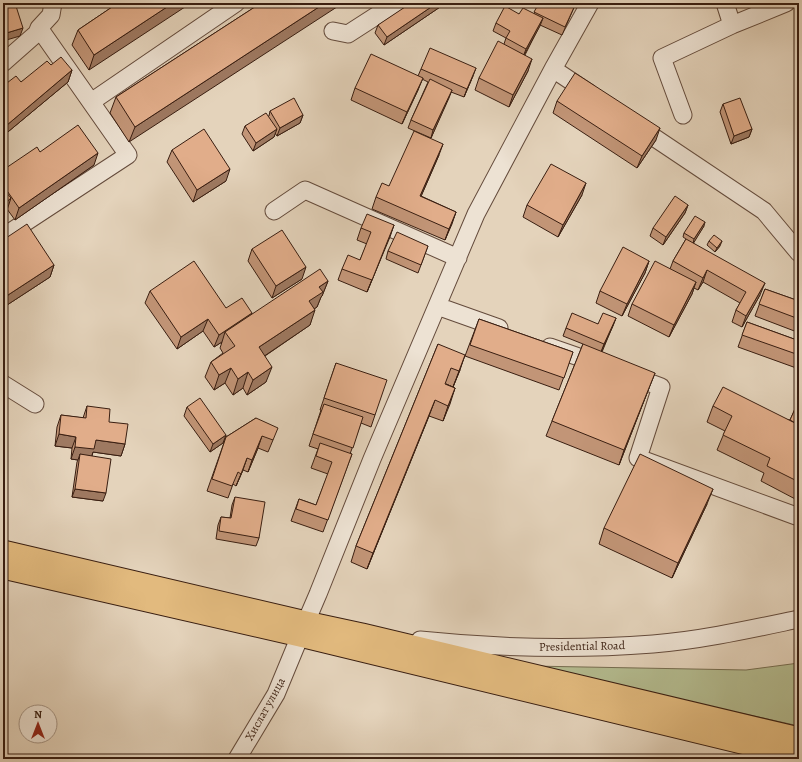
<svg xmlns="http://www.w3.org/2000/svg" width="802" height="762" font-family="Alegreya,serif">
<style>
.green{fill:#b4bc90;stroke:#766d50}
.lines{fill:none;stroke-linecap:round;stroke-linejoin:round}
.minor-casing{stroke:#644b3c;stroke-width:19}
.major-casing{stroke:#391e11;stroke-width:23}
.minor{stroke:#ede2d3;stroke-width:17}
.major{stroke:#e2ba7e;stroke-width:21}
.wall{fill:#c29577;stroke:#391e11}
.shaded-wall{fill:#9e7961;stroke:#391e11}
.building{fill:#e1ad8a;stroke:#391e11}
.labels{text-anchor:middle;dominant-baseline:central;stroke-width:3;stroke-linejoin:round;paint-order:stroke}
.street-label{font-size:12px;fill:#391e11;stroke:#ede2d3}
</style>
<rect width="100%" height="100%" fill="#e4d3bb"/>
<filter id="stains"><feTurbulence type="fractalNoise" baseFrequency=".005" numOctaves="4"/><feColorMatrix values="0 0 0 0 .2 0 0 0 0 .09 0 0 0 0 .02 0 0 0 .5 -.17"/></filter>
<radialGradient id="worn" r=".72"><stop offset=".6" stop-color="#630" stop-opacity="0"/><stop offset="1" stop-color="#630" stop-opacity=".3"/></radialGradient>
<!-- green -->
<path class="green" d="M799 663V726L567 675 531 666 746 670Z"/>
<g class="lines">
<defs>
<path id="minor" d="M732 25 786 3
M333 31 348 34 396 3
M3 63 37 33 39 28 51 15 53 3
M553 69 589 93
M91 102 236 3
M683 115 662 58 732 25 725 3
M637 126 764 211 799 253
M274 211 305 190 458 258
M3 237 128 155 39 28
M437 306 499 328
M550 347 599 364
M629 375 661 387 638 458 796 516
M3 384 35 404
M420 640C497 648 576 650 653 644 702 640 751 629 799 619
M237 759 276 694 300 636 318 594 372 459 476 214 553 69 590 3"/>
<path id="major" d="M3 551 306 622 362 634 799 738
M3 568 300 636 799 757"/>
</defs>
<!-- minor casing -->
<use href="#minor" class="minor-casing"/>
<!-- major casing -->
<use href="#major" class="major-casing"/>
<!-- minor -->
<use href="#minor" class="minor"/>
<!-- major -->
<use href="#major" class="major"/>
</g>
<!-- wall -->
<path class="wall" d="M118 3 89 70 72 45 78 30Z
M261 3 129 142 110 113 116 97Z
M539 3H576L562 35 540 25 525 55 528 71 509 107 475 90 479 78 504 44 506 38 493 31 496 23 519 14H534Z
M443 5 384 45 375 33 378 25Z
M799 6V27L795 17Z
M51 65 72 70 68 82 3 136V86L21 82Z
M421 69 473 76 464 97 451 92 431 138 408 128 411 120 428 82 422 79 418 90 402 124 351 100 355 88 418 76Z
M557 101 656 140 637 168 553 113Z
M723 104 752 129 749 137 731 144 720 112Z
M270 111 303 115 300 123 277 136 275 133 274 137 253 151 242 134 245 126 269 116Z
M172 150 226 181 193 202 167 162Z
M40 152 94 165 15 220 7 209V210L3 213V170Z
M439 155 421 196 456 212 445 240 372 209 376 197 389 186Z
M582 195 558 237 523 217 527 205Z
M688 205 685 213 663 245 650 236 653 228Z
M394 225 367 292 338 280 342 269 360 260 367 244 357 240 361 228Z
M704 226 693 243 760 295 742 327 732 322 736 310 740 303 703 282 698 290 694 288 692 294 669 337 628 316 632 304 670 269 673 261 686 239 683 237 684 233Z
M3 240 54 265 50 277 4 307 3 306Z
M709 241 720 246 715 252 707 245Z
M428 246 418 273 386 259 388 251Z
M252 249 302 279 272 298 248 261Z
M649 261 645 273 622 316 596 303 600 291Z
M328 281 322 296 321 297 317 307 314 309 310 325 265 356 266 382 247 395 243 388 233 395 225 383 214 390 205 377 211 362 223 353 220 348 222 342 214 347 203 331 177 349 145 303 150 291 226 308 252 313 251 315Z
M765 289 799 301V369L738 347 747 322 794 339 797 332 755 316Z
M616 318 602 352 649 388 619 465 546 436 583 344 563 336 566 328 598 324Z
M479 319 573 352 559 390 465 356Z
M438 344 460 370 453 387 446 384 455 388 443 421 429 416 367 569 351 562 356 546Z
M336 363 375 415 371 427 361 423 350 454H352L323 532 291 521 299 499 316 505 328 474 311 468 318 449 309 446 321 410H320Z
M799 400V501L761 481 764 473 717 450 725 431 707 422 713 406 790 420Z
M87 406 109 422 125 444 121 456 93 452 92 456 103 501 72 497 77 462 78 460 71 459 72 448 55 446 57 427 61 415 83 418Z
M187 407 226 435 223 443 210 452 184 416Z
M256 418 273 440 268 452 258 448 248 472 243 470 236 486 233 484 228 498 207 491 226 437Z
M235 497 259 538 256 546 216 539 218 525 221 517 230 518 232 505Z
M707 504 672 578 599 544 604 528Z"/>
<!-- shaded-wall -->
<path class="shaded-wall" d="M173 3H191L89 70 94 55Z
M325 3H343L129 142 135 127Z
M437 3H444L443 5 384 45 387 37Z
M543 18 540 26 523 57 526 49Z
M23 28 20 36 3 41V34Z
M532 59 528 71 509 107 513 95Z
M476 68 473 76 464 97 467 89Z
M72 70 68 82 3 136 7 125Z
M423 78 418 90 402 124 407 112Z
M452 90 449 98 431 138 433 130Z
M303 115 300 123 277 136 280 128Z
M660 128 656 140 637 168 642 156Z
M277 129 274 137 253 151 256 143Z
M752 129 749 137 731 144 734 136Z
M443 144 439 155 416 208 420 196Z
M98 153 94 165 15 220 19 208Z
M230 169 226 181 193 202 197 190Z
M586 183 582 195 558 237 563 225Z
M11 198 7 210 3 213V205Z
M688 205 685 213 663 245 666 237Z
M456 212 452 224 445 240 449 229Z
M705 222 704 226 693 244 694 239Z
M394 225 390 237 367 292 372 280Z
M722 241 720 246 715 252 717 248Z
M649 261 645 273 622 316 627 304Z
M54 265 50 277 4 307 8 295Z
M306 267 302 279 272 298 276 286Z
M707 270 703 282 698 290 703 278Z
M328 281 322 296 321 297 317 307 303 316 309 301 319 287Z
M696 282 692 294 669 337 674 325Z
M765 283 760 295 742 327 746 316Z
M315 310 310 325 254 363 259 347Z
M252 313 248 325 225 332 222 342 214 347 219 335Z
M616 318 613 326 601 352 604 344Z
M208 319 203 331 177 349 181 337Z
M465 355 460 370 453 387Z
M272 367 266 382 247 395 253 380Z
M231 368 225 383 214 390 219 375Z
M248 372 243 388 233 395 238 379Z
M655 373 649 388 619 465 624 450Z
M455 388 450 404 443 421 448 406Z
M435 400 429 416 367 569 373 553Z
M59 434 76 437 72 448 55 446Z
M226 435 223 443 210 452 213 444Z
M262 436 258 448 248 472 252 460Z
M96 440 125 444 121 456 93 452 90 461 80 454 78 460 71 459 75 447Z
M247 458 243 470 236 486 241 474Z
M75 489 106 493 103 501 72 497Z
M713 489 707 504 672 578 678 563Z"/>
<!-- building -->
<path class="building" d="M15 3 23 28 3 34V7Z
M118 3H173L94 55 78 30Z
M261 3H325L135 127 116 97Z
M411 3H437L387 37 378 25Z
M539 3H576L565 27 534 12Z
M505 6 519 14 523 8 543 18 526 49 506 38 510 31 496 23Z
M498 41 532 59 513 95 479 78Z
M430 48 476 68 467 89 421 69Z
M371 54 423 78 407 112 355 88Z
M61 57 72 70 7 125 3 120V86L16 76 21 82 47 61 51 65Z
M575 73 660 128 642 156 557 101Z
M430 79 452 90 433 130 411 120Z
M294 98 303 115 280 128 270 111Z
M740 98 752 129 734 136 723 104Z
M266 113 277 129 256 143 245 126Z
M78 125 98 153 19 208 3 185V170L37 147 40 152Z
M204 129 230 169 197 190 172 150Z
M414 131 443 144 420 196 456 212 449 229 376 197 382 183 389 186Z
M551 164 586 183 563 225 527 205Z
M3 189 11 198 3 205Z
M675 196 688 205 666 237 653 228Z
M367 214 394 225 372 280 342 269 348 255 360 260 371 232 361 228Z
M695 216 705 222 694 239 684 233Z
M27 224 54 265 8 295 3 287V240Z
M282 230 306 267 276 286 252 249Z
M397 232 428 246 421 265 388 251Z
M714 235 722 241 717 248 709 241Z
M686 239 765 283 746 316 736 310 746 292 707 270 703 278 673 261Z
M623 247 649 261 627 304 600 291Z
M194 261 226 308 242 298 252 313 219 335 208 319 181 337 150 291Z
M655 261 696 282 674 325 632 304Z
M320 269 328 281 319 287 323 292 309 301 315 310 259 347 272 367 253 380 248 372 238 379 231 368 219 375 211 362 235 346 225 332Z
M765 289 799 301V319L759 304Z
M572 313 598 324 603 313 616 318 604 344 566 328Z
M479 319 573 352 564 378 470 345Z
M747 322 794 339 799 327V355L742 335Z
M438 344 465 355 459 371 451 368 445 384 455 388 448 406 435 400 373 553 356 546Z
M583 344 655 373 624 450 552 421Z
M336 363 387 380 375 415 324 398Z
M723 387 799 425V482L767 466 770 458 723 435 732 416 713 406Z
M200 398 226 435 213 444 187 407Z
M799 400V425L790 420Z
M324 404 363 417 353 448 313 434Z
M87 406 110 409 109 422 128 424 125 444 96 440 94 449 75 447 76 437 59 434 61 415 86 418Z
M256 418 278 428 273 440 262 436 252 460 247 458 241 474 238 472 232 486 212 479 226 437Z
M320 443 352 454 328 520 296 509 299 499 316 505 332 462 316 456Z
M80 454 111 459 106 493 75 489Z
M640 454 713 489 678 563 604 528Z
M235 497 265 502 259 538 219 531 221 517 231 518Z"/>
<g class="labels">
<!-- street labels -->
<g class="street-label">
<text transform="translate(582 646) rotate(-1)">Presidential Road</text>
<text transform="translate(265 709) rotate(-61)">Хислат улица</text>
</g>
</g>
<!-- margin -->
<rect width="802" height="762" fill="none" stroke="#e4d3bb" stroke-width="16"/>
<rect x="4" y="4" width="794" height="754" fill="none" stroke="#391e11" stroke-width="2"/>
<rect x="8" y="8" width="786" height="746" fill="none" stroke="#391e11"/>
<!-- north arrow -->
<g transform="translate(38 724)"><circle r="19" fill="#ede2d3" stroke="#a59485"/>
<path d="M0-3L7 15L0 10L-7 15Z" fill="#8f2418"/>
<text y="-6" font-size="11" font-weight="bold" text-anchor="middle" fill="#391e11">N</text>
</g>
<rect width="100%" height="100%" filter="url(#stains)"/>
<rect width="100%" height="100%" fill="url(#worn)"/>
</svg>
